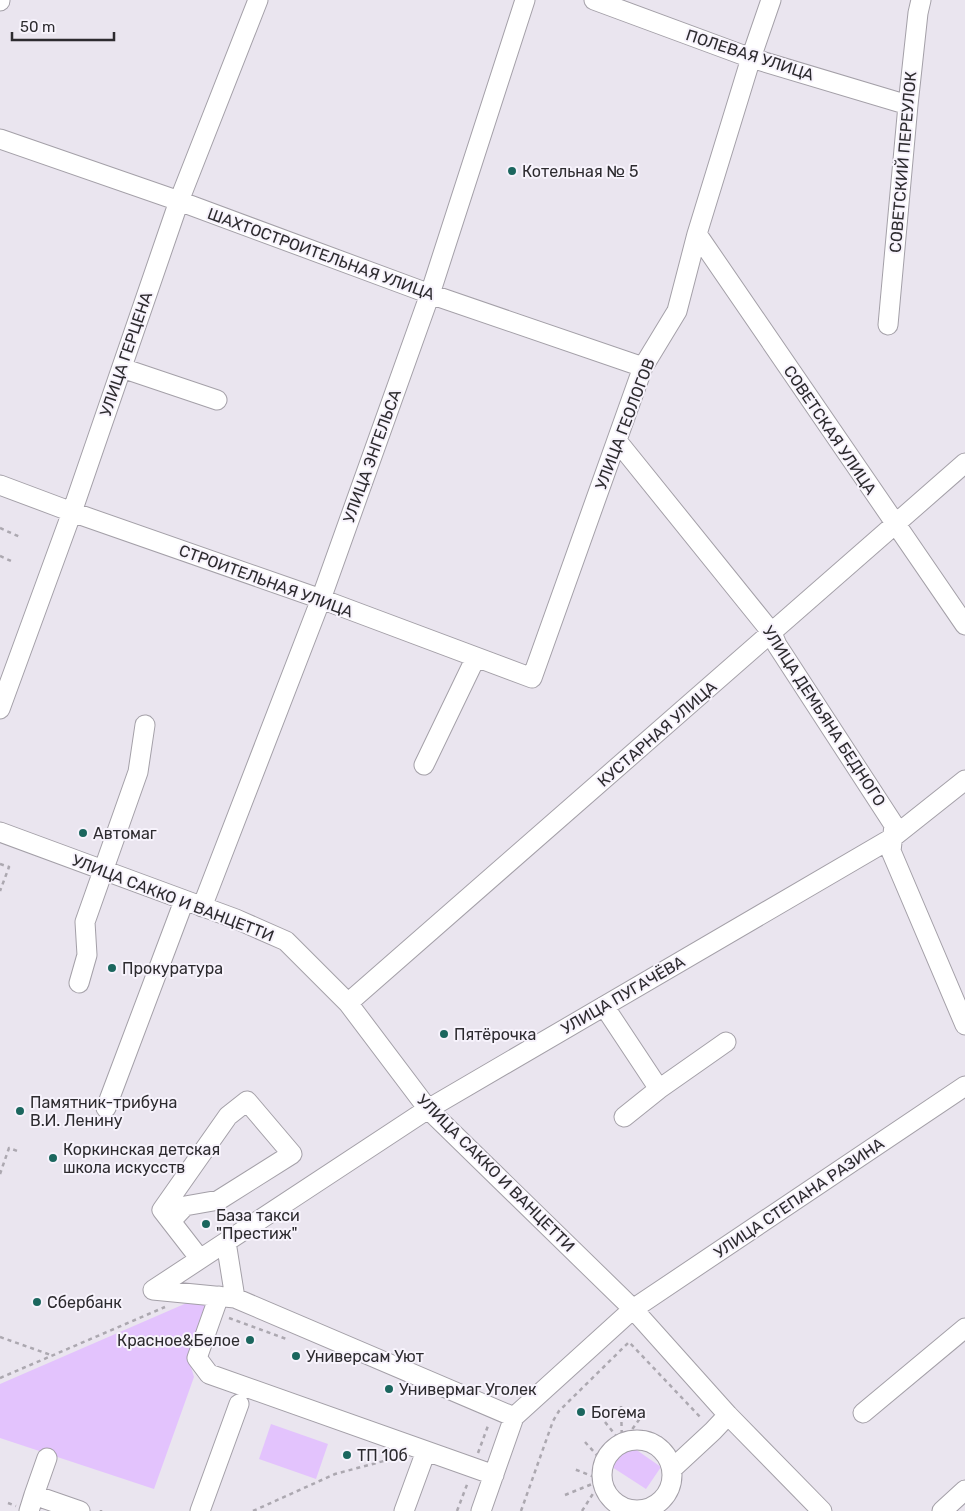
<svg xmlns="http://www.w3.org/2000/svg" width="965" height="1511" font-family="Rubik,sans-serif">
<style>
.green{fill:#e3c3fd}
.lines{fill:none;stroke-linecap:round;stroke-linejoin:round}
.minor-casing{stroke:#a4a0a8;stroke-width:21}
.path{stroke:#aca8b0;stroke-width:2.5;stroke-dasharray:4 4;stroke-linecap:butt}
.minor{stroke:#fff;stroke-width:19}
.poi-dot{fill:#1b665e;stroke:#f7f3fc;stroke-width:2}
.labels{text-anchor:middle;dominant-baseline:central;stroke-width:4;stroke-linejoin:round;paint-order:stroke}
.street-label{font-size:16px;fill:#2d2b2f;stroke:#f7f3fc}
.poi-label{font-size:16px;fill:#2d2b2f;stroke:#f7f3fc;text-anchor:start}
</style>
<rect width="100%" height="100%" fill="#eae5ef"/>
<!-- green -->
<path class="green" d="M209 1301 189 1360 194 1377 154 1489 0 1438V1384L189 1302Z
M271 1424 328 1444 316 1479 259 1459Z
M628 1444 661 1467 646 1489 612 1467Z"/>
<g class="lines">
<defs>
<path id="minor" d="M594 0 751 58 908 105
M0 1V0
M0 139 179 201 430 294 643 367
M697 234 965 625
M888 325 908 105 918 13 921 0
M122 368 217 400
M618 442 772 633 777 645 894 825 891 851 965 1025
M0 485 72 512 321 599 532 678 643 367 677 311 697 234 751 58 771 0
M0 709 72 512 179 201 258 0
M424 765 476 657
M0 832 236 919 286 941 348 1003 428 1109 633 1309 728 1415 822 1511
M202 907 321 599 430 294 525 0
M79 983 87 955 85 922 138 772 145 725
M348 1003 965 463
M604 1006 659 1089
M106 1108 184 901
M624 1117 659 1089 726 1042
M171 1221 185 1206 219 1200 292 1154 247 1101 228 1116 162 1210 200 1259
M226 1242 235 1298
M153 1290 428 1109 892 838 965 780
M153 1290 235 1298 514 1417
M219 1296 197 1358 209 1374 494 1475
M863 1413 965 1328
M602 1475a35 35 0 1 1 70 0a35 35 0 1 1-70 0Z
M672 1469 713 1431 728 1415
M34 1495 47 1458
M29 1511 34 1495 80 1511
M200 1511 239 1404
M404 1511 426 1451
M481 1511 514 1417 633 1309 965 1086
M942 1511 965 1490"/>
</defs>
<!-- minor casing -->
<use href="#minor" class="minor-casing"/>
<!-- path -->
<path class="path" d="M0 528 20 537
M0 556 11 561
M0 864 9 867 0 891
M0 1174 9 1148 20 1152
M229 1318 289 1340
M0 1337 51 1355
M0 1378 165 1307
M621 1406 622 1443
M605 1422 621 1442
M585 1442 604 1463
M623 1442 641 1417
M655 1445 662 1437
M478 1453 489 1423
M565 1495 602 1480 574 1469
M8 1503 16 1506
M648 1508 649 1511
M101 1511V1510
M253 1511 335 1474 395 1458
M457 1511 468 1482
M521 1511 553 1421 559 1411 629 1342 702 1419
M582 1511 601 1481
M614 1511 616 1504
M638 1511V1510"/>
<!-- minor -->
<use href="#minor" class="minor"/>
</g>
<!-- markers -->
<g class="poi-dot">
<circle cx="512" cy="171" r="5"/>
<circle cx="83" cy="833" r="5"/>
<circle cx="112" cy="968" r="5"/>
<circle cx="444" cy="1034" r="5"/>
<circle cx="20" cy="1111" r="5"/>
<circle cx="53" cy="1158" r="5"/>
<circle cx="206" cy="1224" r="5"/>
<circle cx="37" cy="1302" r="5"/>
<circle cx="250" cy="1340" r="5"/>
<circle cx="296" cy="1356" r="5"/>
<circle cx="389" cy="1389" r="5"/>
<circle cx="581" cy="1412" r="5"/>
<circle cx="347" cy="1455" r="5"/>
</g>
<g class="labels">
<!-- street labels -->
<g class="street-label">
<text transform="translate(750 55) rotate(18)">ПОЛЕВАЯ УЛИЦА</text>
<text transform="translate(903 162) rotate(-85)">СОВЕТСКИЙ ПЕРЕУЛОК</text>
<text transform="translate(321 254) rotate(20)">ШАХТОСТРОИТЕЛЬНАЯ УЛИЦА</text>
<text transform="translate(126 354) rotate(-71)">УЛИЦА ГЕРЦЕНА</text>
<text transform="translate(625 424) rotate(-69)">УЛИЦА ГЕОЛОГОВ</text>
<text transform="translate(830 430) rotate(56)">СОВЕТСКАЯ УЛИЦА</text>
<text transform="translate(372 456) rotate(-70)">УЛИЦА ЭНГЕЛЬСА</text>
<text transform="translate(266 581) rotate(20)">СТРОИТЕЛЬНАЯ УЛИЦА</text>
<text transform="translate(824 716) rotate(57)">УЛИЦА ДЕМЬЯНА БЕДНОГО</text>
<text transform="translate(657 734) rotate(-41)">КУСТАРНАЯ УЛИЦА</text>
<text transform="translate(173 898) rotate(21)">УЛИЦА САККО И ВАНЦЕТТИ</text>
<text transform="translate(623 995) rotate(-30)">УЛИЦА ПУГАЧЁВА</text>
<text transform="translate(496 1173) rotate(45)">УЛИЦА САККО И ВАНЦЕТТИ</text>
<text transform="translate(799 1198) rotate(-34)">УЛИЦА СТЕПАНА РАЗИНА</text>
</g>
<!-- poi labels -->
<g class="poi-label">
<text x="522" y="171">Котельная № 5</text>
<text x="93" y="833">Автомаг</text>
<text x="122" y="968">Прокуратура</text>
<text x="454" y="1034">Пятёрочка</text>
<text x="30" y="1102">Памятник-трибуна<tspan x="30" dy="18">В.И. Ленину</tspan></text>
<text x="63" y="1149">Коркинская детская<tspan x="63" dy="18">школа искусств</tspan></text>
<text x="216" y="1215">База такси<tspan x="216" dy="18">"Престиж"</tspan></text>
<text x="47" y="1302">Сбербанк</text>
<text x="240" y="1340" text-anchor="end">Красное&amp;Белое</text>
<text x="306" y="1356">Универсам Уют</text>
<text x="399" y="1389">Универмаг Уголек</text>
<text x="591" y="1412">Богема</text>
<text x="357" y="1455">ТП 10б</text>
</g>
</g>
<!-- scale -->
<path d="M12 32v8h102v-8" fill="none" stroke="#2d2b2f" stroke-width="2.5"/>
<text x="20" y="32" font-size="15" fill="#2d2b2f" stroke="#f7f3fc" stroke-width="4" paint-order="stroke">50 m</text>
</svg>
